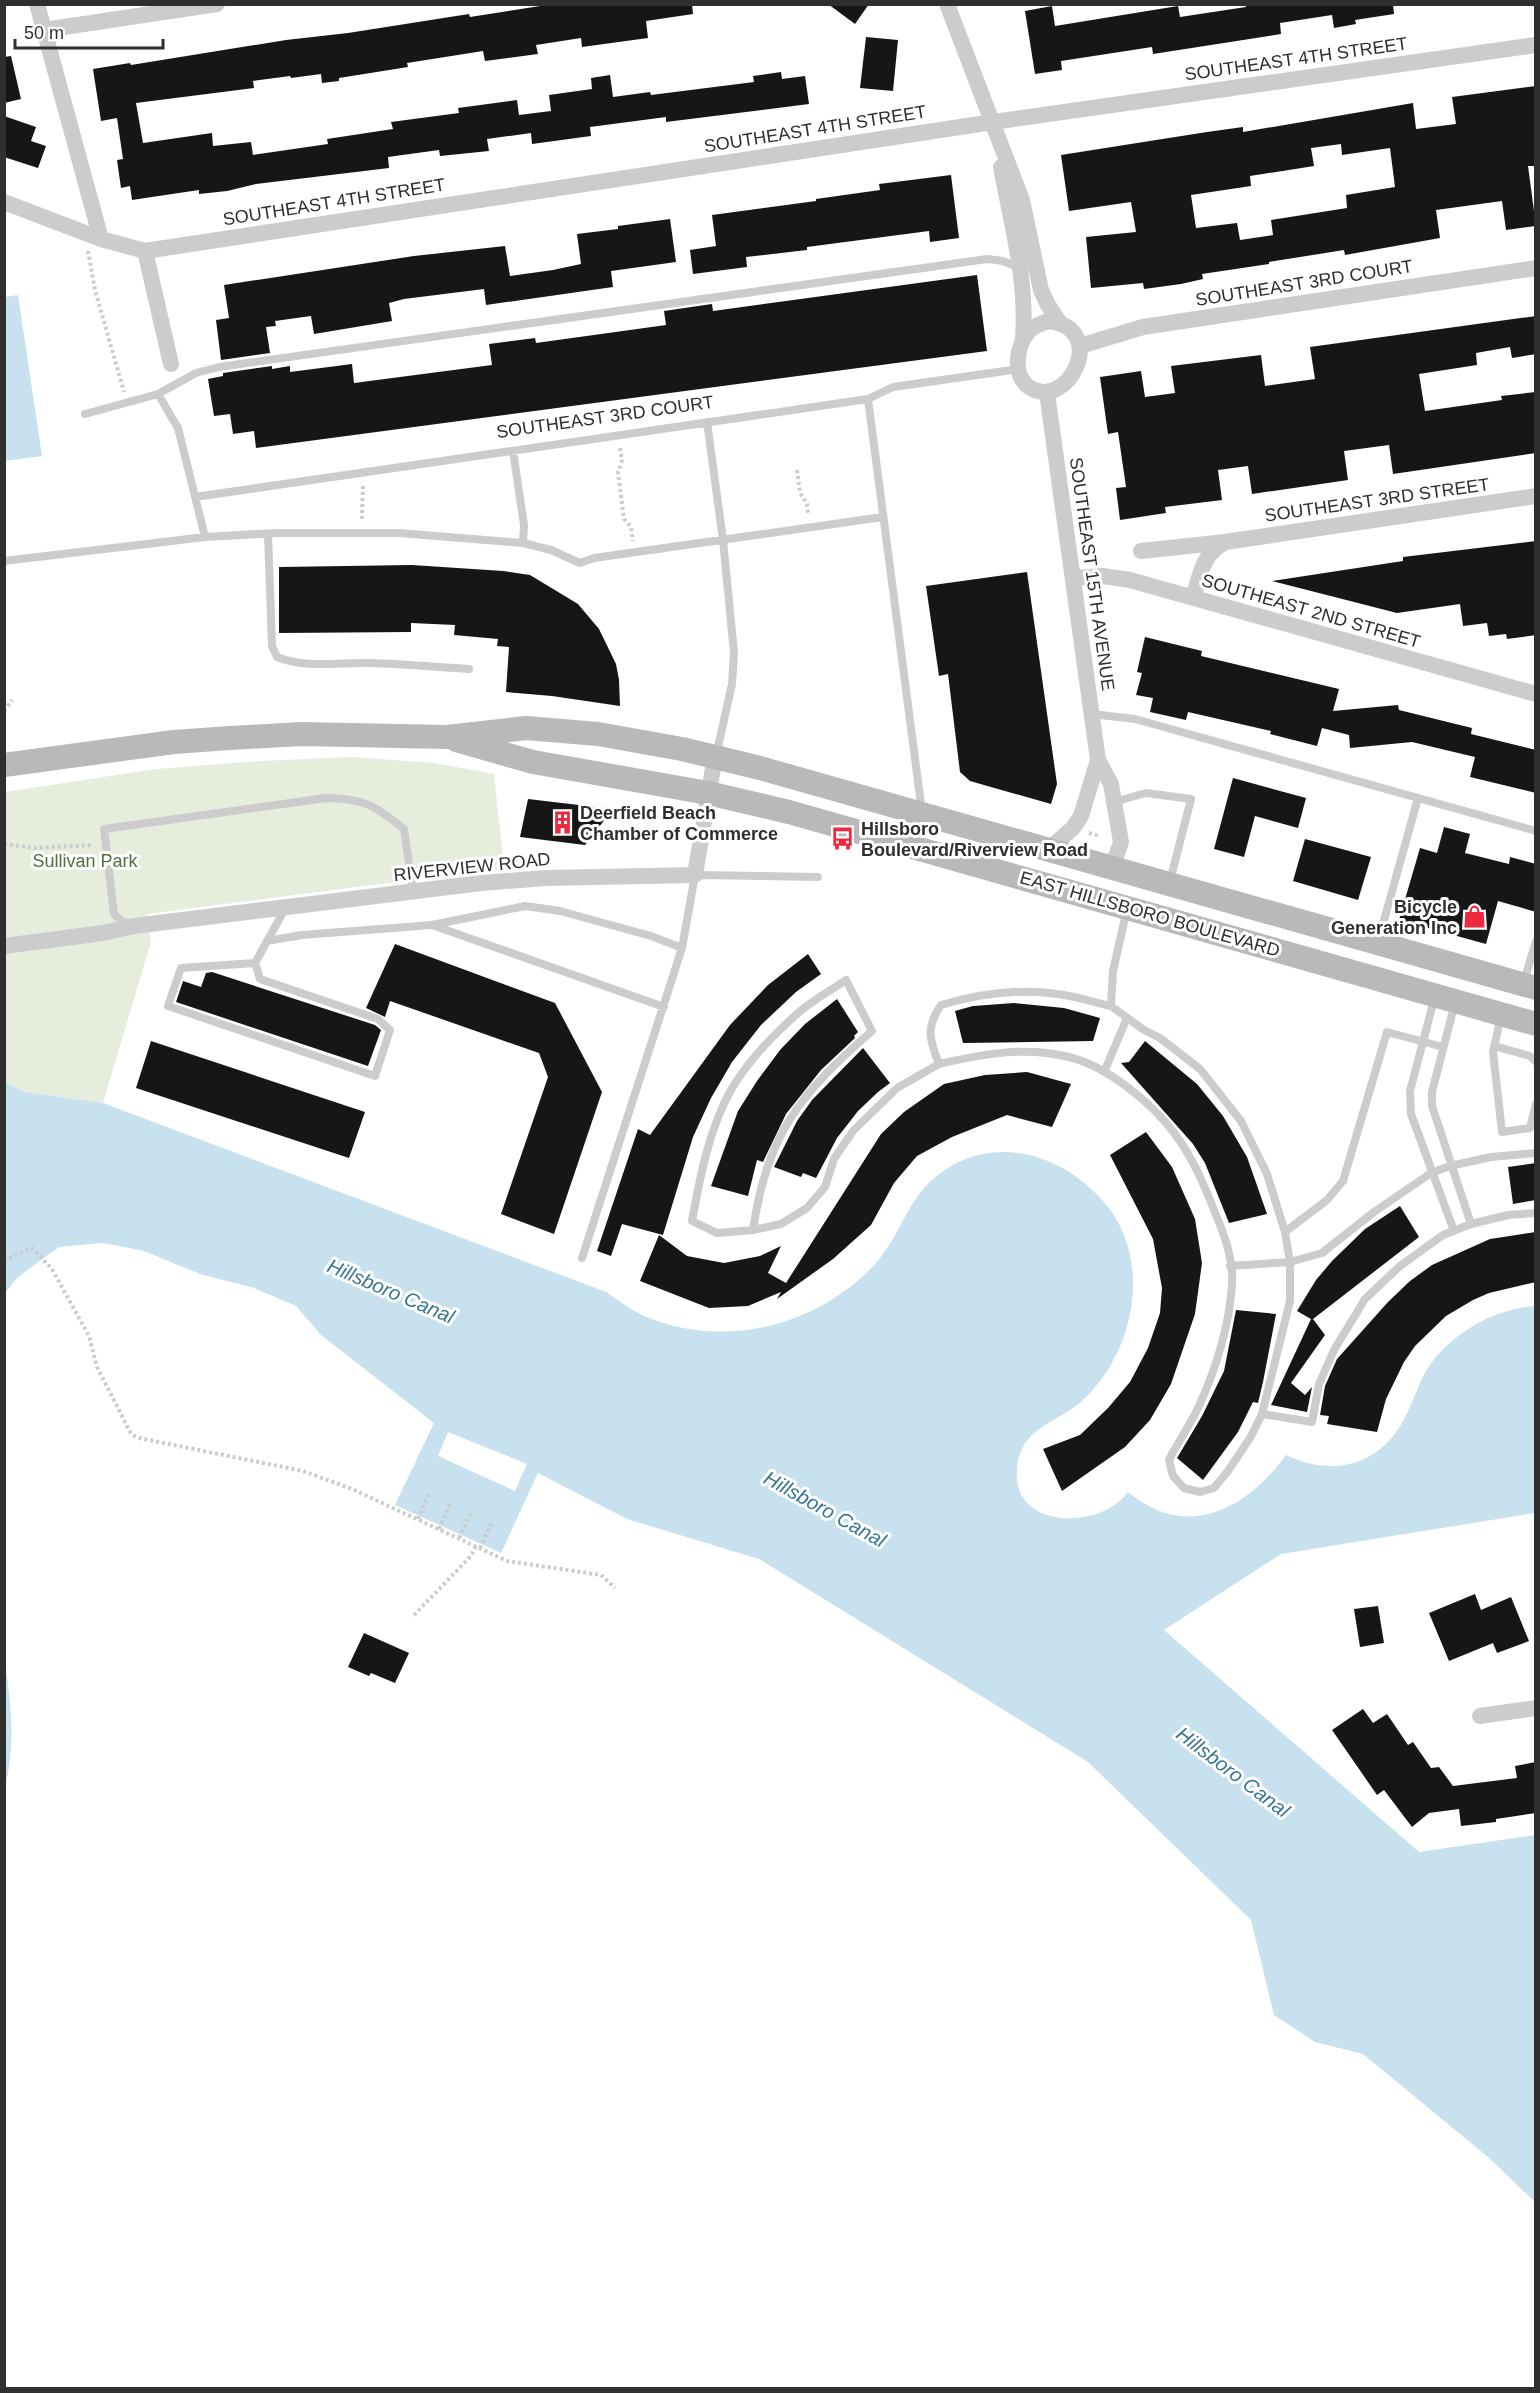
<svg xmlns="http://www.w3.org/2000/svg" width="1540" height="2393" font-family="Helvetica,sans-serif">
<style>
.green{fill:#e6eddc}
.water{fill:#c8e1ee;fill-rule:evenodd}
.building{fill:#161616;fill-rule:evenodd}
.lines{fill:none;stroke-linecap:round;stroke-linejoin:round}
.path{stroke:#ccc;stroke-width:4;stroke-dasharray:3 3;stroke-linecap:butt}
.lane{stroke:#ccc;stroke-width:8}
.street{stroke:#ccc;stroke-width:16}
.secondary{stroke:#b9b9b9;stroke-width:24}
.labels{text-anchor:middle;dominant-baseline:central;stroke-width:6;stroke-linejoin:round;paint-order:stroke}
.street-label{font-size:18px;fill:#2f2f2f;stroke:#fff}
.poi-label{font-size:18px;font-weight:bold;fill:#2f2f2f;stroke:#fff;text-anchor:start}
.park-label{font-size:18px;fill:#546e3a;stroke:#fff}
.water-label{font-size:20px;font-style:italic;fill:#387597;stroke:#fff}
</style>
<rect width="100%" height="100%" fill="#fff"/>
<!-- green -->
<path class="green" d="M352 757 434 763 494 774 504 868 147 914 151 942 103 1103 25 1092 5 1082V792L156 769 260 761Z"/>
<!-- water -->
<path class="water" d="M18 295 42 456 5 461V297Z
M5 1082 25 1092 103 1103 606 1292C618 1300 630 1309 642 1315 722 1351 819 1326 876 1263 899 1237 907 1202 933 1179 987 1132 1059 1151 1103 1201 1154 1258 1135 1351 1084 1399 1058 1424 1021 1425 1017 1469 1011 1529 1100 1531 1128 1492 1187 1541 1246 1510 1286 1455 1330 1476 1376 1468 1402 1423 1414 1402 1419 1377 1435 1358 1461 1328 1497 1309 1535 1306V1513L1281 1554 1164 1630 1419 1852 1535 1835V2202L1488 2157 1363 2054 1315 2042 1274 2015 1251 1920 1088 1762 759 1559 627 1519 538 1473 501 1553 395 1505 434 1423 321 1335 296 1306 254 1288 200 1274 144 1251 103 1243 59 1247 18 1277 5 1293ZM448 1432 527 1464 515 1491 438 1456Z
M4 1657C11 1700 16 1744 5 1787Z"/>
<!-- building -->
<path class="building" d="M553 4H692L693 14 646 21 648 38 582 47 581 38 536 45 538 54 485 61 483 51 407 63 408 67 339 78V81L322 83 321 74 291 78 290 76 253 81 254 88 136 103 143 143 212 133 213 146 251 142 253 155 328 144 327 139 393 129 391 122 459 113 458 108 517 100 519 115 551 111 549 95 592 89 591 78 610 75 613 97 650 92 651 95 754 82 753 76 781 72 782 79 805 76 809 104 666 122V117L590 127 591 136 532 144 531 133 487 139 489 151 440 156 439 150 388 157 389 168 256 184 227 191 199 194V190L132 200 130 186 121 188 117 160 123 159 117 118 101 121 93 69 130 63 131 65 286 40 348 33 469 14 470 17Z
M828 4H869L855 24Z
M1245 4H1393L1394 14 1355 20 1356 24 1334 28 1332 15 1280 23 1281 34 1153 54 1152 47 1061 61 1062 70 1035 74 1025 11 1052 6 1055 26 1178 6 1180 17 1246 7Z
M866 37 898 40 893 91 860 88Z
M11 56 21 99 4 103V57Z
M1536 86V166H1528L1536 226 1506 230 1502 201 1436 210 1440 238 1345 255 1344 250 1269 262V264L1202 274 1203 279 1181 284 1144 289 1143 283 1091 288 1086 237 1136 232 1131 202 1069 211 1061 155 1207 132 1243 127V132L1413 103 1416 129 1456 124 1452 97ZM1341 144 1342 155 1390 148 1395 187 1346 195 1347 208 1271 220 1273 235 1240 240 1237 223 1196 228 1191 195 1251 186 1250 176 1314 166 1311 148Z
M4 116 36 127 31 141 46 146 38 168 4 157Z
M951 175 959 238 930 242 929 231 807 247V250L746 257 747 267 693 274 690 250 716 246 712 215 816 201V199L880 190 879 184Z
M670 219 676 262 611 271 613 287 486 305 484 289 404 299 389 303 392 321 314 334 311 316 275 321 276 326 266 327 270 353 221 360 216 320 229 318 224 285 414 256 505 246 510 276 553 270 581 264 577 234 618 229V226Z
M977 275 987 351 256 448 254 431 233 434 230 414 214 416 208 379 223 376V373L272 366V369L290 366V372L352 364 354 383 492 365 489 344 535 338 536 343 666 325 664 311 712 304 713 311Z
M1536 316V354L1512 358 1510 347 1476 353 1477 365 1419 374 1425 411 1502 400 1501 396 1536 392V453L1393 474 1389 445 1344 451 1348 480 1252 494 1248 466 1218 470 1222 500 1165 507 1166 513 1120 520 1116 488 1126 487 1118 432 1108 434 1100 377 1141 371 1145 397 1175 393 1171 366 1261 355 1265 386 1315 379 1310 347Z
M1536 541V635L1507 639 1506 634 1489 636 1487 623 1463 626 1460 604 1397 613 1272 581 1403 561V557Z
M412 565 503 571 530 575 578 604 599 629 616 664 619 680 620 706 552 696 506 692 509 647 497 646 498 639 454 635 455 625 411 623V632L279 633V567Z
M1027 572 1057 784 1051 804 970 781 960 772 948 674 939 676 926 586Z
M1145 637 1202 651 1201 656 1339 689 1333 711 1398 705 1399 710 1472 728 1471 734 1536 750V793L1470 777 1475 757 1412 742 1350 748 1349 735 1322 728 1317 746 1270 734 1271 731 1188 712 1186 720 1150 712 1153 698 1136 695 1142 673 1137 672Z
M1233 778 1306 798 1298 828 1255 816 1244 857 1214 849Z
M528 799 613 809 585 845 520 837Z
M1444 827 1470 834 1465 853 1509 864 1510 857 1536 864V912L1498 901 1486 944 1399 920 1420 848 1437 853Z
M1305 839 1371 857 1358 900 1293 881Z
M395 944 555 1003 602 1092 554 1234 501 1214 548 1077 539 1053 390 1001 385 1017 366 1008Z
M808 954 821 974 796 992 761 1025 732 1062 711 1098 693 1137 663 1235 622 1224 611 1256 597 1251 638 1129 650 1135 730 1025 768 985Z
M212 972 375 1025 381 1030 368 1066 176 1002 183 981 201 987 206 973Z
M837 999 858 1032 854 1036 855 1038 821 1070 786 1114 763 1162 757 1160 748 1196 711 1186 738 1111 757 1081 780 1050 805 1024Z
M1014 1003 1064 1008 1100 1018 1093 1041 963 1043 955 1011 973 1006Z
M151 1041 365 1112 349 1158 136 1088Z
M1145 1041 1197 1084 1223 1116 1247 1157 1267 1214 1229 1223 1205 1163 1193 1144 1121 1063 1129 1062Z
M863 1048 890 1083 878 1092 858 1111 837 1138 816 1178 803 1173 801 1177 774 1167 797 1121 812 1100Z
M1027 1072 1071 1084 1052 1127 1007 1115 952 1137 917 1156 894 1183 871 1225 833 1259 777 1299 781 1292 748 1306 709 1308 640 1281 659 1235 687 1256 724 1263 760 1256 781 1246 768 1273 786 1283 881 1134 904 1112 944 1084 985 1075Z
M1146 1132 1172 1167 1195 1219 1202 1263 1195 1314 1171 1384 1150 1420 1125 1447 1062 1491 1043 1449 1080 1435 1108 1408 1130 1382 1148 1348 1160 1313 1162 1288 1153 1239 1110 1155Z
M1536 1163V1200L1513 1204 1508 1167Z
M1400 1206 1419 1237 1313 1319 1325 1335 1291 1383 1305 1395 1312 1387 1307 1412 1271 1405 1311 1319 1297 1311 1316 1280 1332 1261 1365 1229Z
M1536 1232V1282L1489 1293 1473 1300 1446 1316 1415 1346 1404 1362 1386 1399 1377 1432 1327 1424 1329 1416 1320 1415 1325 1386 1337 1359 1388 1302 1410 1281 1432 1265 1490 1239Z
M1236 1310 1276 1314 1263 1382 1258 1403 1253 1402 1238 1432 1203 1480 1177 1458 1202 1416 1224 1371Z
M1475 1594 1481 1610 1511 1597 1529 1641 1497 1653 1493 1643 1449 1661 1429 1613Z
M1378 1606 1384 1643 1360 1647 1354 1609Z
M364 1633 409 1653 395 1683 371 1673 369 1676 348 1667Z
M1363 1709 1373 1723 1387 1714 1408 1745 1413 1742 1431 1768 1439 1767 1453 1786 1517 1778 1515 1766 1536 1762V1813L1496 1819V1822L1461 1826 1459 1809 1429 1813 1412 1827 1384 1790 1377 1795 1332 1730Z"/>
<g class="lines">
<!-- path -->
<path class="path" d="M88 251 95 290 124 392
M620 448 622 460 618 472 624 519 631 527 633 541
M797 470 800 493 807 504 808 514
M362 519 363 485
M4 711 12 700
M1089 833 1100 836
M4 844 35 848 93 845
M4 1261 32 1248 52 1269 89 1336 97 1367 129 1430 132 1435 139 1438 303 1471 352 1489 507 1561 601 1575 615 1588
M418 1519 429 1494
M439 1529 450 1504
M459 1538 471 1513
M480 1548 492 1523
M414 1615 471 1556 476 1546"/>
<!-- lane -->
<path class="lane" d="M158 394 178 428 205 537
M868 399 922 812
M85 414 158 394 196 373 219 367 987 259 1003 261 1020 268
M707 422 723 540 734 653 732 684 716 756
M513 451 524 525 523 543
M195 497 868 399 893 387 1019 369
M268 534 272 646 277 657C306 669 340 662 370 663 403 664 436 667 469 669
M4 561 205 537 276 533H399L523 543 551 550 580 563 594 558 883 517
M1092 714 1135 719 1536 831
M1114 802 1146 793 1191 799 1170 881
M130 924 122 921 114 914 104 829 326 798C363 798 376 806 404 829L413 891
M267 941 302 935 432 925
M1378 942 1418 798
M255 963 260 979 378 1019 390 1030 375 1076 168 1006 181 968 255 963 286 907
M1524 981 1536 941
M1435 996 1410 1091 1411 1114 1454 1231
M1455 1003 1432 1092V1106L1471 1224
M664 1007 432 925 525 906 560 911 651 936 682 948
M1501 1016 1493 1052 1502 1132 1530 1128 1536 1104
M1494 1046 1530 1056 1536 1062
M939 1064C983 1054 1024 1046 1069 1057 1107 1066 1152 1103 1175 1134 1193 1158 1205 1187 1216 1215 1225 1236 1234 1262 1232 1285 1229 1327 1216 1369 1198 1408 1190 1425 1178 1442 1169 1460L1173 1476 1184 1488 1200 1492 1214 1488 1228 1471 1250 1438 1262 1414 1290 1301V1262L1285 1232 1267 1174 1241 1121 1200 1069 1160 1038 1144 1030 1111 1006
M1104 1072 1127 1018
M753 1230C767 1133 801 1093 872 1031L846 980C830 991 811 1001 797 1014 772 1036 748 1061 731 1090 709 1129 700 1177 692 1221L717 1233 753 1230 781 1224 807 1208 825 1187 834 1159 853 1131 897 1088 939 1064C929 1039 926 1027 941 1005 979 994 1018 988 1057 994 1075 996 1093 1002 1111 1006L1113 971 1127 909
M1285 1232 1327 1200 1343 1181 1387 1032 1443 1047
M582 1258 682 948 695 875 818 877
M1230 1266 1290 1262 1322 1253 1374 1212 1431 1173 1450 1166 1491 1157 1536 1153
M1262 1414 1312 1422 1319 1384 1334 1350 1365 1299 1400 1266 1443 1235 1471 1224 1508 1215 1536 1213"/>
<!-- street -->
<path class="street" d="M37 4 101 239
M947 4 1022 200 1041 290 1048 305 1060 323
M44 30 217 4
M1001 167C1012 227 1027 278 1023 339
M4 202 101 239 145 251 993 122 1536 45
M145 251 171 364
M1048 321C1111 328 1067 413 1029 387 1011 375 1017 342 1031 329 1036 325 1042 324 1048 321Z
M1080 346 1143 327 1536 268
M1047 393 1098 760 1111 784 1121 842 1112 868
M1141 551 1225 542 1536 496
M1074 578 1103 576 1130 580 1536 694
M1193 598C1200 576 1202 554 1224 543
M1048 850 1073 828 1081 816 1098 760
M4 946 103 933 134 926 481 883 546 878 695 875 715 756
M1480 1716 1536 1708"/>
<!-- secondary -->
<path class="secondary" d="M456 740 533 762 708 793 789 812 1536 1024
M4 765 174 742 230 738 301 734 447 737 526 728 598 734 682 749 760 768 1536 988"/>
</g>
<!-- icons -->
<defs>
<symbol id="building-bare" viewBox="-9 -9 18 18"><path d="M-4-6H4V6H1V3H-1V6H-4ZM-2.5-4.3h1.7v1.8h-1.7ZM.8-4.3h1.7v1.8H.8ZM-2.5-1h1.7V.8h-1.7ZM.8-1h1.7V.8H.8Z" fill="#f0283e" stroke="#fff" stroke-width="2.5" paint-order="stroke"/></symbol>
<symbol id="bus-bare" viewBox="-9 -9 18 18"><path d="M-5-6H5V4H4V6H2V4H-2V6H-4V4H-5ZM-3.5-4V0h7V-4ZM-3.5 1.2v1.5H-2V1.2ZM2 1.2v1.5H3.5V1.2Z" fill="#f0283e" stroke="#fff" stroke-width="2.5" paint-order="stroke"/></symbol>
<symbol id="shop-bare" viewBox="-9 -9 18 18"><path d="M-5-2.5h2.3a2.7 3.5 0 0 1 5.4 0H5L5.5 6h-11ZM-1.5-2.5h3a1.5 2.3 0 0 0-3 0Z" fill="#f0283e" stroke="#fff" stroke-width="2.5" paint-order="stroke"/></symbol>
</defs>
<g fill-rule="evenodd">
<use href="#building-bare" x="546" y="806" width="33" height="33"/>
<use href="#bus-bare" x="826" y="822" width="33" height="33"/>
<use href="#shop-bare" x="1458" y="900" width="33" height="33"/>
</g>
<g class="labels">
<!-- street labels -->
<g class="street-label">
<text transform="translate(1296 59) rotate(-8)">SOUTHEAST 4TH STREET</text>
<text transform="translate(815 129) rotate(-9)">SOUTHEAST 4TH STREET</text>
<text transform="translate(334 202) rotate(-9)">SOUTHEAST 4TH STREET</text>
<text transform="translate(1304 283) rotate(-9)">SOUTHEAST 3RD COURT</text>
<text transform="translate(605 417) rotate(-8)">SOUTHEAST 3RD COURT</text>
<text transform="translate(1377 500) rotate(-8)">SOUTHEAST 3RD STREET</text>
<text transform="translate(1092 574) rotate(82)">SOUTHEAST 15TH AVENUE</text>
<text transform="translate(1311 611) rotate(16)">SOUTHEAST 2ND STREET</text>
<text transform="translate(472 867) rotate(-6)">RIVERVIEW ROAD</text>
<text transform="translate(1150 914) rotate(16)">EAST HILLSBORO BOULEVARD</text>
</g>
<!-- poi labels -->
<g class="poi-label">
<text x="580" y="813">Deerfield Beach<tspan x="580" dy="21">Chamber of Commerce</tspan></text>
<text x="861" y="829">Hillsboro<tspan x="861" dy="21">Boulevard/Riverview Road</tspan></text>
<text x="1457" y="907" text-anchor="end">Bicycle<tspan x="1457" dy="21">Generation Inc</tspan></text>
</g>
<!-- park labels -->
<g class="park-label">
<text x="85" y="861">Sullivan Park</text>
</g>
<!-- water labels -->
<g class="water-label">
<text transform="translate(391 1291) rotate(23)">Hillsboro Canal</text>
<text transform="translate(825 1509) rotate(29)">Hillsboro Canal</text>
<text transform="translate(1233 1772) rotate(37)">Hillsboro Canal</text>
</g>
</g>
<!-- border -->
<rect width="1540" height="2393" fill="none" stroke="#2f2f2f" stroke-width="12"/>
<!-- scale -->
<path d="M15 39v9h148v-9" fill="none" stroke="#2f2f2f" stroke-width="3"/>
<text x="24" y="39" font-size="18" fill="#2f2f2f" stroke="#ffffff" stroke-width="4.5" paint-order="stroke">50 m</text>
</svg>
